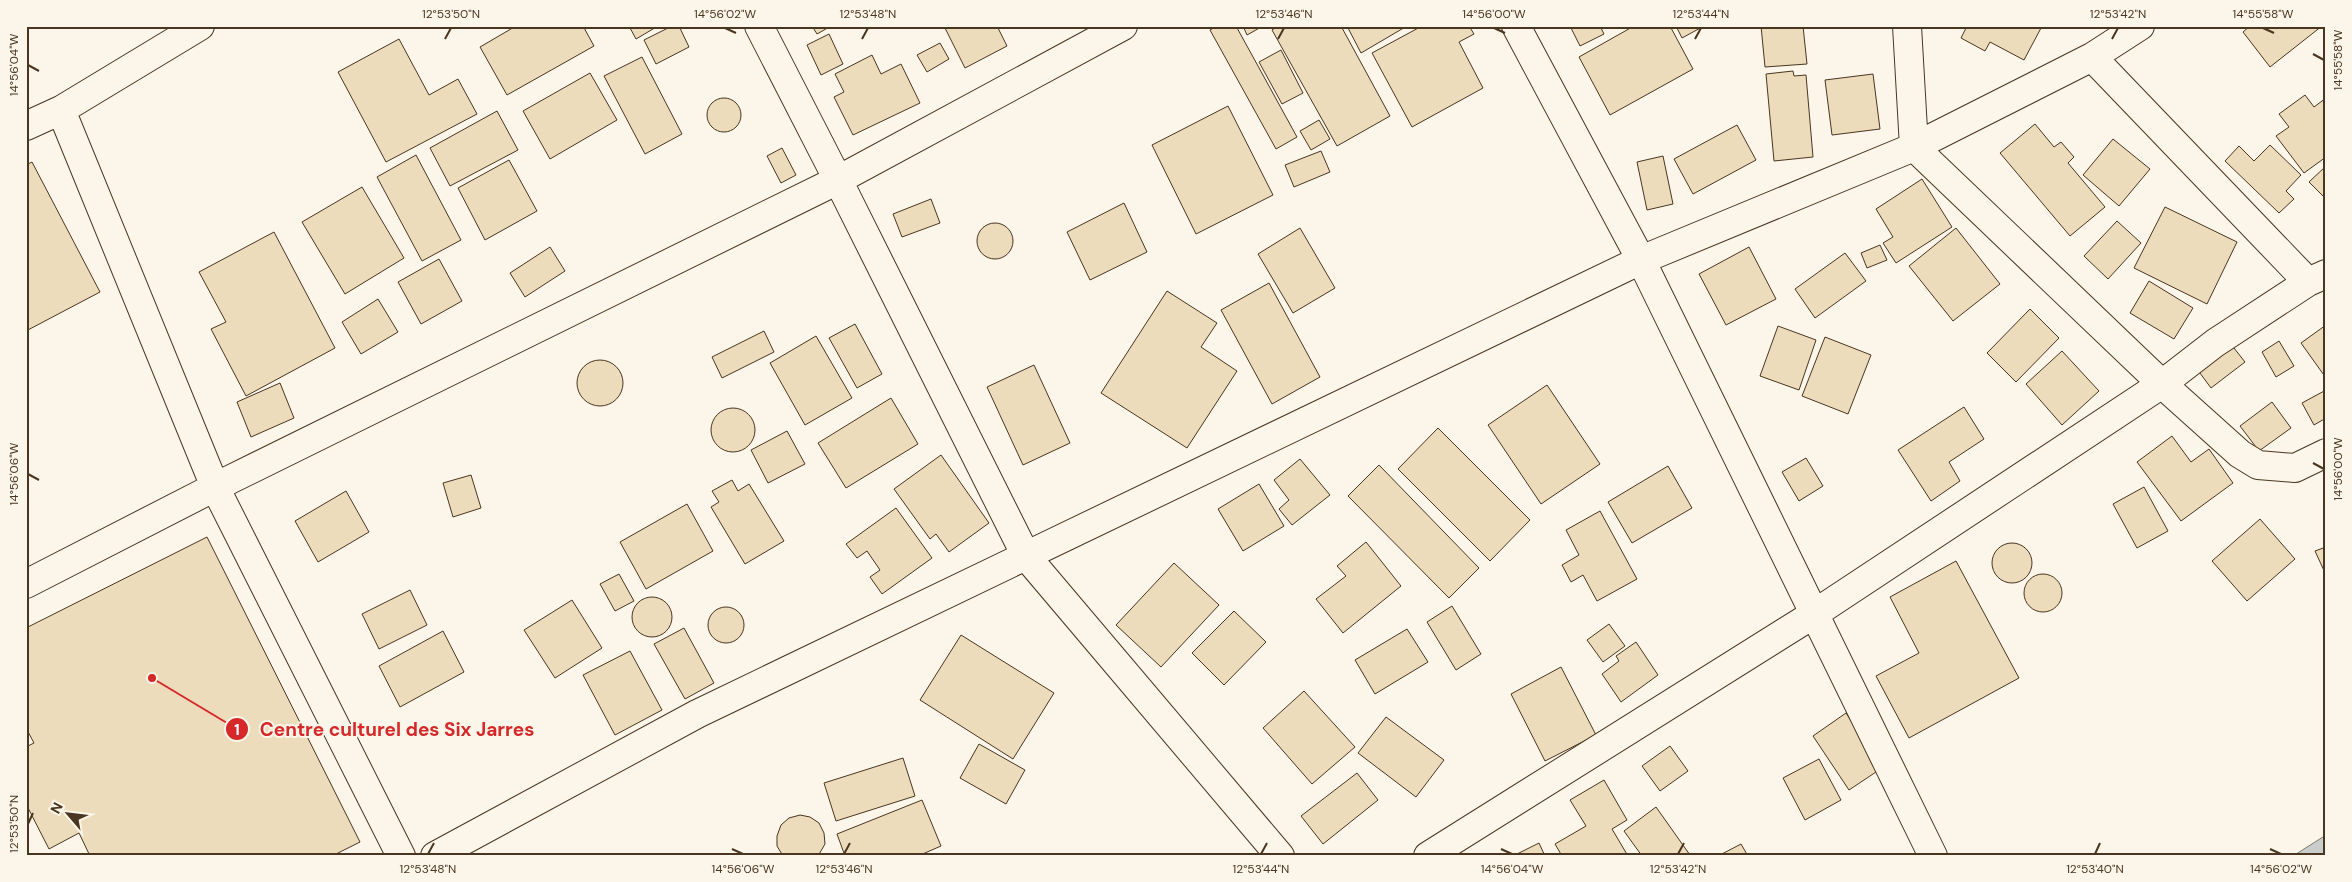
<svg xmlns="http://www.w3.org/2000/svg" width="2352" height="882" font-family="'DM Sans',sans-serif">
<style>
.water{fill:#c9cecd;stroke:#887966}
.building{fill:#ecdcbc;stroke:#4a3520}
.lines{fill:none;stroke-linecap:round;stroke-linejoin:round}
.minor-casing{stroke:#4a3520;stroke-width:30}
.minor{stroke:#fbf6e9;stroke-width:28}
.ticks{fill:none;stroke:#4a3520;stroke-width:2}
.leader{fill:none;stroke:#d62828;stroke-width:2}
.callout-dot{fill:#d62828;stroke:#fbf6e9;stroke-width:2}
.mark-label{font-size:15px;text-anchor:middle;font-weight:bold;fill:#fff}
.callout-label{font-size:19px;text-anchor:middle;font-weight:bold;fill:#d62828;stroke:#fbf6e9;stroke-width:4;stroke-linejoin:round;paint-order:stroke}
.neatline{fill:none;stroke:#4a3520;stroke-width:2}
.ticks-label{font-size:12px;text-anchor:middle;fill:#4a3520}
</style>
<rect width="100%" height="100%" fill="#fbf6e9"/>
<!-- water -->
<path class="water" d="M2326 835V856H2293Z"/>
<!-- building -->
<path class="building" d="M516 26H583L594 46 507 95 480 47Z
M629 26H658L636 39Z
M672 26H679L689 47 656 64 644 40Z
M812 26H831L817 34Z
M944 26H997L1007 46 965 68Z
M1217 26H1236L1297 137 1276 149 1210 30Z
M1243 26H1263L1247 35Z
M1278 26H1341L1390 116 1337 146 1272 30Z
M1347 26H1407L1361 53Z
M1422 26H1469L1474 34 1459 42 1483 88 1412 127 1372 53Z
M1575 26H1600L1604 34 1580 46 1571 28Z
M1634 26H1670L1693 69 1610 115 1579 57Z
M1676 26H1704L1682 38Z
M1761 26H1803L1807 64 1765 67Z
M1967 26H2038L2041 28 2024 60 1990 42 1985 51 1961 38Z
M2250 26H2322L2270 67 2243 32Z
M829 34 843 64 821 75 807 45Z
M399 39 429 95 458 79 477 114 386 162 338 72Z
M940 43 949 59 927 72 917 55Z
M1281 50 1303 93 1282 104 1259 62Z
M872 55 881 74 901 64 920 103 853 135 834 97 844 92 835 74Z
M642 57 682 134 645 154 604 76Z
M1793 71 1794 76 1806 75 1813 157 1774 161 1766 74Z
M590 73 617 120 550 159 523 111Z
M1873 74 1880 129 1832 135 1825 80Z
M2305 95 2314 107 2326 98V157L2304 173 2276 136 2289 127 2279 114Z
M707 115a17 17 0 1 1 34 0a17 17 0 1 1-34 0Z
M1228 106 1273 195 1196 234 1152 145Z
M497 111 518 150 450 186 430 148Z
M1319 120 1330 139 1311 150 1300 131Z
M2035 124 2054 147 2061 142 2074 157 2068 163 2105 207 2070 236 2000 153Z
M1737 125 1756 160 1693 194 1674 159Z
M2113 139 2150 169 2119 206 2083 175Z
M2270 145 2301 175 2286 191 2294 199 2279 213 2225 161 2239 146 2254 161Z
M782 148 796 175 781 183 767 156Z
M1321 151 1330 172 1294 187 1285 165Z
M416 155 461 240 422 261 377 177Z
M1663 156 1673 204 1647 210 1637 162Z
M509 160 537 211 485 240 458 188Z
M32 162 100 292 26 331V165Z
M2326 166V199L2309 182Z
M1922 179 1952 227 1896 263 1883 243 1893 237 1876 209Z
M362 187 404 258 345 294 302 222Z
M931 199 940 223 902 237 893 214Z
M1124 203 1147 252 1090 280 1067 232Z
M2165 207 2237 242 2207 304 2134 268Z
M2117 221 2141 243 2108 279 2084 256Z
M977 241a18 18 0 1 1 36 0a18 18 0 1 1-36 0Z
M1300 228 1335 288 1293 313 1258 254Z
M1956 228 2000 284 1953 321 1909 266Z
M274 232 335 348 246 396 211 329 226 322 199 272Z
M1880 245 1887 260 1867 268 1861 253Z
M550 247 565 271 525 297 510 273Z
M1749 247 1776 299 1726 325 1699 274Z
M1845 253 1866 281 1815 318 1795 289Z
M439 259 462 301 421 324 398 282Z
M2149 281 2193 308 2174 339 2130 313Z
M1269 283 1320 377 1272 404 1221 310Z
M1167 291 1217 323 1201 347 1237 371 1187 448 1101 393Z
M378 299 398 332 361 354 342 322Z
M2030 309 2059 338 2016 382 1987 353Z
M855 324 882 374 857 388 829 338Z
M2326 325V378L2301 343Z
M1778 326 1816 340 1799 390 1760 376Z
M764 331 774 352 722 378 712 357Z
M816 336 852 398 805 425 770 363Z
M1825 337 1871 355 1848 414 1802 396Z
M2279 341 2294 366 2276 377 2262 352Z
M2230 343 2245 362 2211 388 2197 369Z
M2062 351 2099 391 2062 425 2026 384Z
M577 383a23 23 0 1 1 46 0a23 23 0 1 1-46 0Z
M1034 365 1070 443 1023 465 987 387Z
M280 383 294 418 251 437 237 402Z
M1547 385 1600 464 1541 504 1488 425Z
M2326 390V418L2314 425 2302 403Z
M891 398 918 444 846 488 818 443Z
M2272 402 2291 428 2259 451 2240 426Z
M1964 407 1984 439 1949 462 1960 481 1931 501 1898 450Z
M711 430a22 22 0 1 1 44 0a22 22 0 1 1-44 0Z
M1438 428 1530 520 1490 561 1398 469Z
M787 431 805 464 768 483 751 450Z
M2172 436 2191 462 2209 449 2233 483 2181 521 2137 462Z
M941 455 989 523 949 552 936 534 930 539 894 489Z
M1806 458 1823 486 1799 501 1782 472Z
M1300 459 1330 495 1292 525 1279 509 1289 500 1274 480Z
M1379 465 1479 568 1449 598 1348 496Z
M1668 466 1692 508 1632 543 1608 502Z
M471 475 481 508 453 517 443 483Z
M732 480 738 491 749 484 784 541 745 564 711 507 719 502 712 491Z
M1259 484 1284 526 1243 551 1218 509Z
M2144 487 2168 531 2137 548 2113 504Z
M346 491 369 532 318 562 295 521Z
M687 504 713 551 646 589 620 542Z
M896 508 932 558 882 594 870 577 880 570 867 551 857 558 846 544Z
M1600 511 1637 579 1597 601 1583 575 1571 582 1562 565 1579 555 1566 530Z
M2260 519 2295 559 2247 601 2212 561Z
M207 537 360 842 332 856H90L79 833 49 849 26 804V747L34 743 26 728V628Z
M1366 542 1401 586 1343 633 1316 599 1346 576 1337 566Z
M1992 563a20 20 0 1 1 40 0a20 20 0 1 1-40 0Z
M2326 547V575L2315 551Z
M1956 561 2019 678 1909 738 1876 676 1919 653 1890 597Z
M1174 563 1219 605 1161 667 1116 625Z
M2024 593a19 19 0 1 1 38 0a19 19 0 1 1-38 0Z
M619 574 634 601 615 611 600 584Z
M410 590 427 625 379 649 362 614Z
M632 617a20 20 0 1 1 40 0a20 20 0 1 1-40 0Z
M572 600 602 648 555 678 524 630Z
M1452 606 1481 654 1456 670 1427 622Z
M708 625a18 18 0 1 1 36 0a18 18 0 1 1-36 0Z
M1234 611 1266 642 1224 685 1192 653Z
M1609 624 1625 646 1603 662 1587 640Z
M684 628 714 683 685 699 654 644Z
M1407 629 1428 662 1375 694 1355 660Z
M443 631 464 672 400 707 379 666Z
M961 635 1054 693 1013 759 920 700Z
M1636 642 1658 675 1621 702 1602 674 1619 661 1616 656Z
M630 651 662 710 615 735 583 675Z
M1561 667 1596 735 1545 761 1511 694Z
M1304 691 1355 747 1312 784 1263 728Z
M1846 713 1882 768 1849 790 1813 736Z
M1386 717 1444 760 1416 797 1358 753Z
M979 744 1025 770 1006 804 960 778Z
M1670 746 1688 771 1660 791 1642 766Z
M903 758 915 796 836 821 824 783Z
M1819 759 1841 800 1805 820 1783 778Z
M1357 773 1378 800 1323 844 1301 816Z
M1604 780 1627 820 1612 829 1628 856H1562L1555 844 1586 826 1570 800Z
M922 800 941 846 918 856H845L837 834Z
M1656 807 1690 855V856H1642L1624 831Z
M800 815 810 817 819 823 824 833 825 844 818 856H783L777 846V836L781 825 789 818Z
M1539 843 1545 856H1513Z
M1741 844 1748 856H1718Z"/>
<g class="lines">
<defs>
<path id="minor" d="M759 26 838 180 1026 556 1280 856
M1516 26 1641 260 1933 856
M1907 26 1914 147 2162 384 2240 454 2258 465 2295 468 2326 453
M2092 57 2308 282
M61 110 215 487 401 856
M26 126 61 110 200 26
M26 584 215 487 838 180 1123 26
M435 856 697 714 1641 260 1914 147 2092 57 2140 26
M1428 856 1814 614 2162 384 2215 343 2308 282 2326 274"/>
</defs>
<!-- minor casing -->
<use href="#minor" class="minor-casing"/>
<!-- minor -->
<use href="#minor" class="minor"/>
</g>
<!-- ticks -->
<path class="ticks" d="M725 28 736 33M1494 28 1505 33M2263 28 2274 33M445 39 451 28M862 39 868 28M1278 39 1284 28M1695 39 1701 28M2112 39 2118 28M2313 54 2324 60M28 65 39 71M2313 463 2324 469M28 474 39 480M28 824 33 813M732 849 743 854M1501 849 1512 854M2270 849 2281 854M428 854 434 843M844 854 850 843M1261 854 1267 843M1678 854 1684 843M2095 854 2100 843"/>
<!-- callouts -->
<path class="leader" d="M152 678L237 729"/>
<g class="callout-dot">
<circle cx="152" cy="678" r="5"/>
<circle cx="237" cy="729" r="12"/>
</g>
<g class="mark-label">
<text x="237" y="735">1</text>
</g>
<g class="callout-label">
<text x="397" y="736">Centre culturel des Six Jarres</text>
</g>
<!-- border -->
<rect width="2352" height="882" fill="none" stroke="#fbf6e9" stroke-width="55"/>
<!-- north arrow -->
<g transform="translate(68 814) rotate(298)" stroke="#fbf6e9" stroke-width="4" paint-order="stroke">
<path d="M0-4L9 19L0 12L-9 19Z" fill="#4a3520"/>
<text y="-8" font-size="14" font-weight="bold" text-anchor="middle" fill="#4a3520">N</text>
</g>
<rect x="28" y="28" width="2296" height="826" class="neatline"/>
<g class="ticks-label">
<text x="451" y="18">12°53'50"N</text>
<text x="725" y="18">14°56'02"W</text>
<text x="868" y="18">12°53'48"N</text>
<text x="1284" y="18">12°53'46"N</text>
<text x="1494" y="18">14°56'00"W</text>
<text x="1701" y="18">12°53'44"N</text>
<text x="2118" y="18">12°53'42"N</text>
<text x="2263" y="18">14°55'58"W</text>
<text transform="translate(2338 60) rotate(-90)" y="4">14°55'58"W</text>
<text transform="translate(14 65) rotate(-90)" y="4">14°56'04"W</text>
<text transform="translate(2338 469) rotate(-90)" y="4">14°56'00"W</text>
<text transform="translate(14 474) rotate(-90)" y="4">14°56'06"W</text>
<text transform="translate(14 824) rotate(-90)" y="4">12°53'50"N</text>
<text x="428" y="873">12°53'48"N</text>
<text x="743" y="873">14°56'06"W</text>
<text x="844" y="873">12°53'46"N</text>
<text x="1261" y="873">12°53'44"N</text>
<text x="1512" y="873">14°56'04"W</text>
<text x="1678" y="873">12°53'42"N</text>
<text x="2095" y="873">12°53'40"N</text>
<text x="2281" y="873">14°56'02"W</text>
</g>
</svg>
